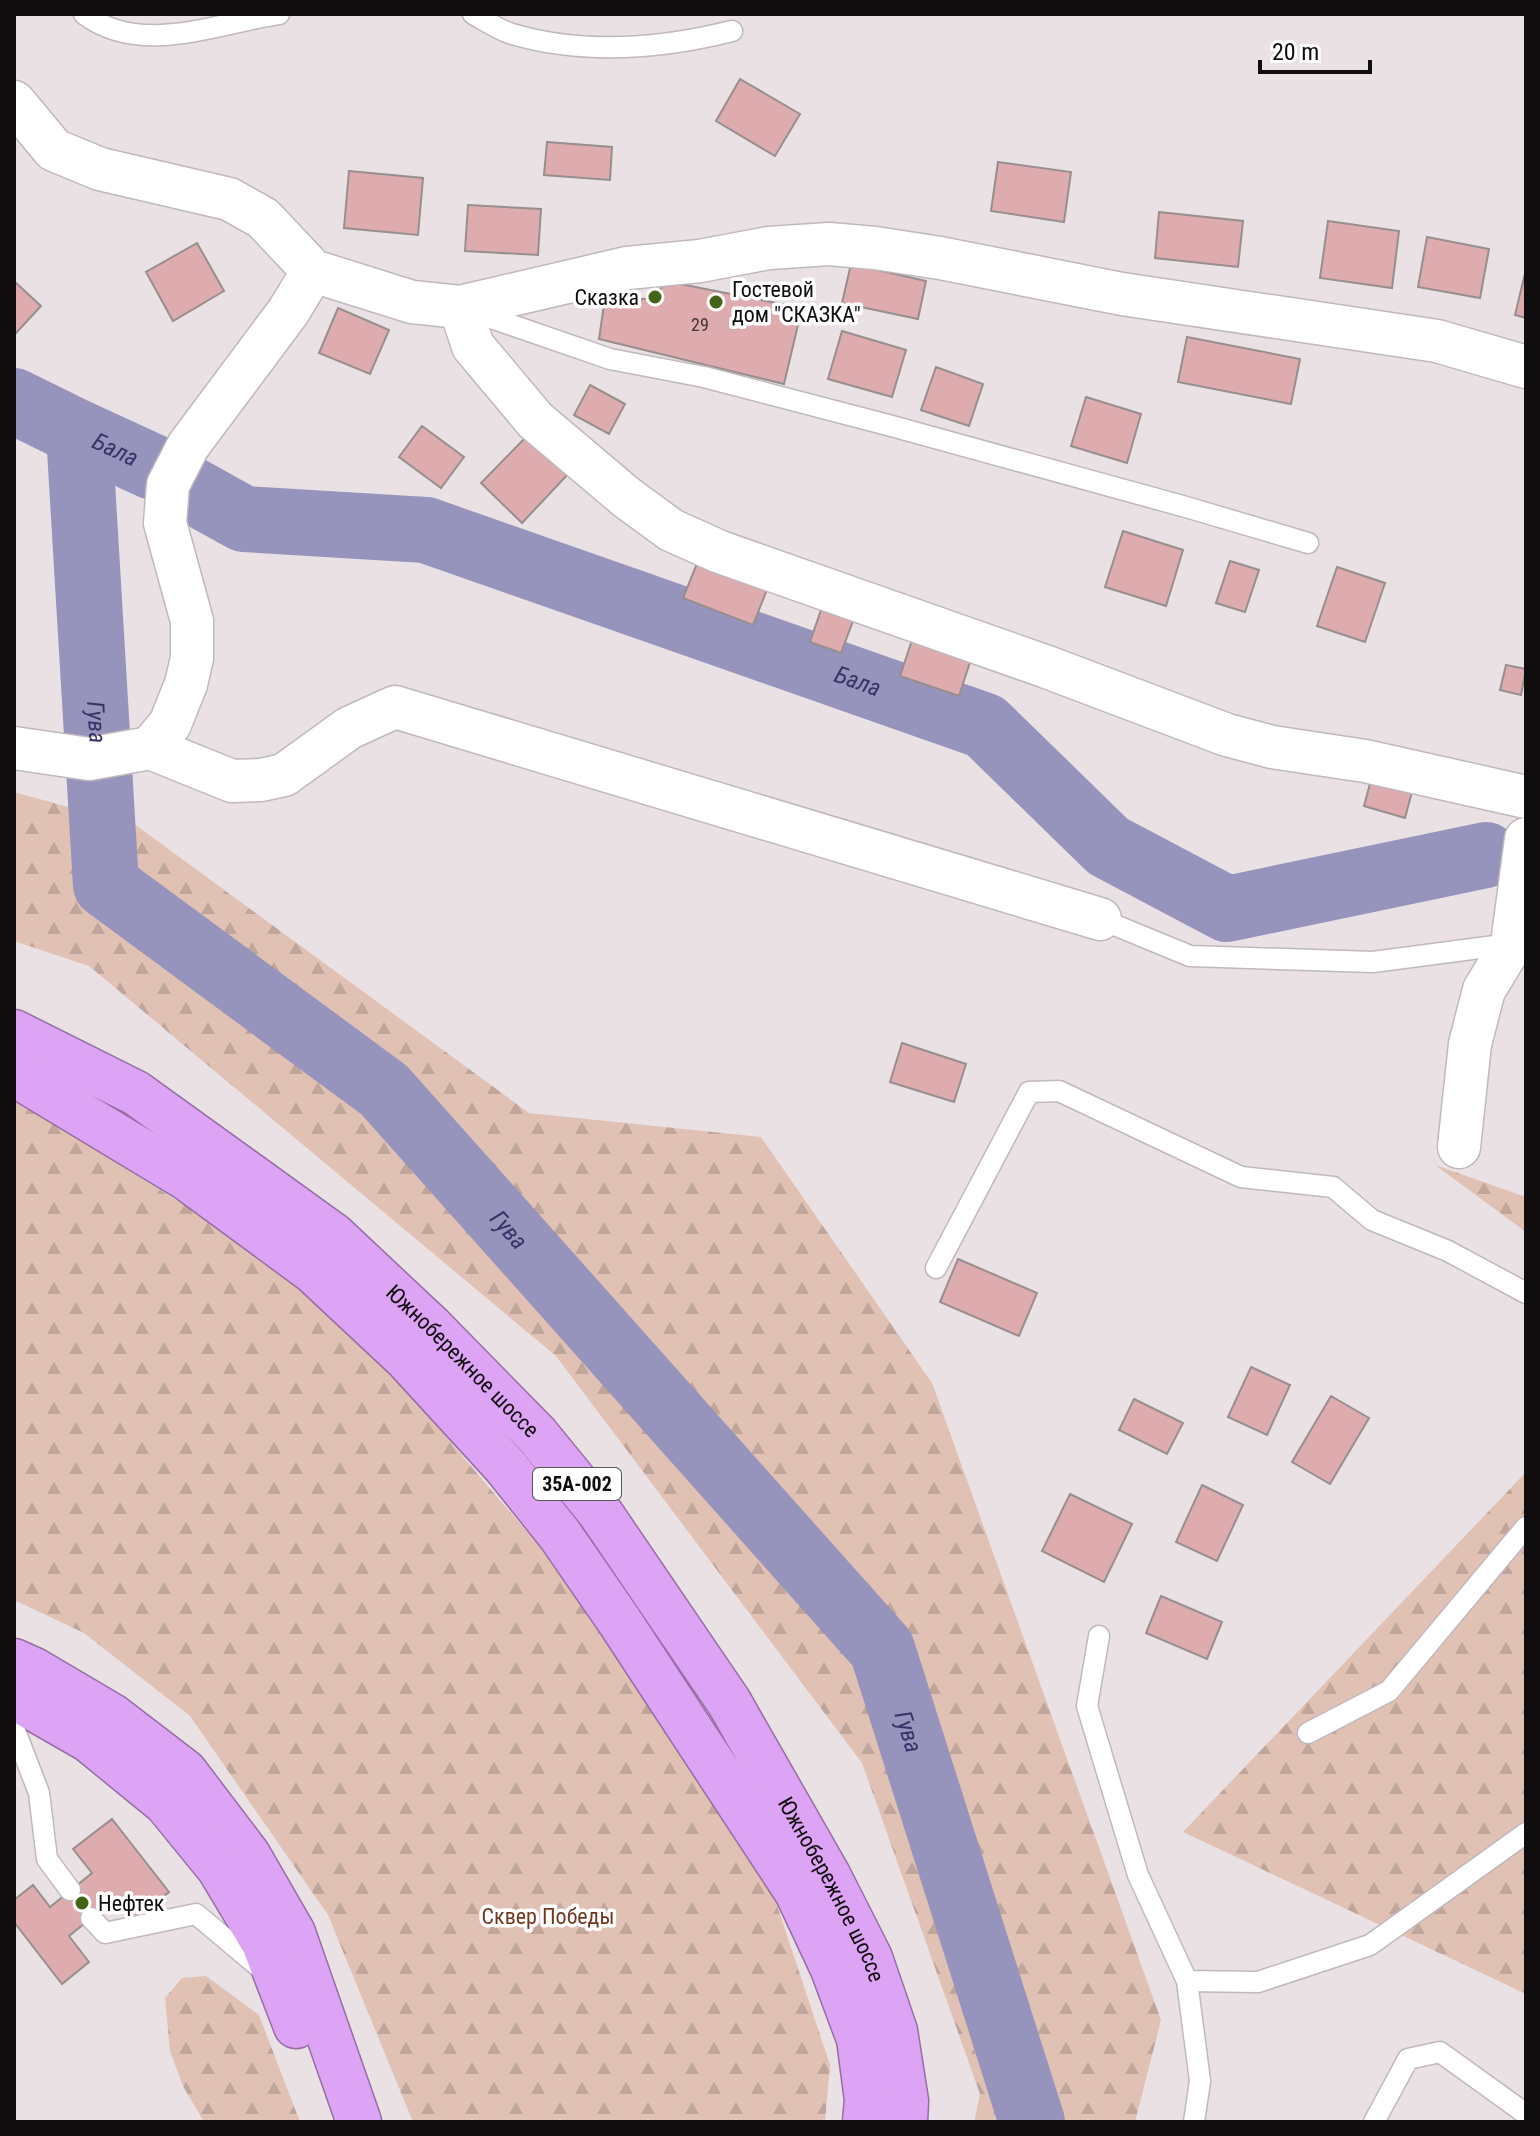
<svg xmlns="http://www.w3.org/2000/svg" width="1540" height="2136" font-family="'Roboto Condensed',sans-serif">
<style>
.forest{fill:url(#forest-firs)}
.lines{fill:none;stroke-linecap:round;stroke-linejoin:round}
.river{stroke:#9693bc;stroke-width:66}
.building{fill:#deacaf;stroke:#978e8e;stroke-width:2}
.lane-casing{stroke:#c1b8bd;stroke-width:23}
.street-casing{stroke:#c1b8bd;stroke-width:45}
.highway-casing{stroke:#956ea4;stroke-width:47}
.lane{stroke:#fff;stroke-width:20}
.street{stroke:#fff;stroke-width:42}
.highway{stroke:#dda3f4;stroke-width:44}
.poi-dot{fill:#436317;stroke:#fff;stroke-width:3}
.labels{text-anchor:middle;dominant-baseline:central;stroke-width:7;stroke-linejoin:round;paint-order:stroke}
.number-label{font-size:18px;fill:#443536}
.shield{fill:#fff;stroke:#585656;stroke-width:2}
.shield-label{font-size:20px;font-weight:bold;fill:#100d0e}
.poi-label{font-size:22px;fill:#100d0e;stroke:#fff;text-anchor:start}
.street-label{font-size:22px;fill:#100d0e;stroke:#fff}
.park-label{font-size:22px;fill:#71381f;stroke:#fff}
.water-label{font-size:24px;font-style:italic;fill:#393267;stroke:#fff}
</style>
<defs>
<pattern id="forest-firs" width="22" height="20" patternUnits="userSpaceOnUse" patternTransform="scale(2)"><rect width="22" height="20" fill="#e1c1b4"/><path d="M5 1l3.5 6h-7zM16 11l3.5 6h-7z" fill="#c0a59a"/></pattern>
</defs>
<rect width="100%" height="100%" fill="#eae1e5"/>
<!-- forest -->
<path class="forest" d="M14 792 137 826 529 1113 761 1137 932 1383 1161 2020 1135 2122H974L980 2094 862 1763 556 1356 89 966 14 941Z
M14 1099 321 1290 545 1553 768 1878 830 2065 825 2122H413L328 1915 190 1716 84 1633 14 1600Z
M1435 1165 1526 1197V1232Z
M1526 1472V1994L1183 1832Z
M206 1976 259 2015 300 2122H204L183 2086 170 2051 165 1998 182 1978Z"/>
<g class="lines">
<!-- river -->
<g class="river">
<path id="s1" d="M14 401 79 433 106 885 384 1090 882 1649 1032 2122"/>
<path id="s2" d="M79 433 153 467"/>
<path id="s3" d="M186 487 244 519 426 530 985 726 1108 846 1227 909 1486 855"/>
</g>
</g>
<!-- building -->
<path class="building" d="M740 79 800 114 775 156 716 121Z
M547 142 612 147 610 180 544 175Z
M998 162 1071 172 1064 222 991 211Z
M349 171 423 178 418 235 344 228Z
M468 205 541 209 538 255 465 251Z
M1159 212 1243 221 1238 267 1155 258Z
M1328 221 1399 231 1392 288 1320 278Z
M1427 237 1489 249 1480 298 1418 287Z
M197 243 224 291 173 321 146 272Z
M851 264 926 281 918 319 842 303Z
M1526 269V318L1515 315Z
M14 281 41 306 16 333 14 331Z
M665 281 802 308 784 384 599 339 604 305 656 297Z
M338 308 389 330 370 374 319 353Z
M842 331 906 350 892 397 828 379Z
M1187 337 1300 359 1291 404 1178 382Z
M936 367 983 384 969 426 921 410Z
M590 385 625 404 609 434 574 415Z
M1086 397 1141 414 1127 463 1071 446Z
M422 426 464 457 441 488 399 457Z
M529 434 570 472 522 523 481 483Z
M1123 531 1183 550 1166 606 1105 587Z
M698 561 768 587 753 625 683 598Z
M1230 561 1259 570 1245 612 1216 603Z
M1337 567 1385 583 1365 642 1317 626Z
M821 610 853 621 841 653 810 642Z
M912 640 971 659 959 696 900 676Z
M1506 665 1526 669 1521 695 1500 690Z
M1371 780 1412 792 1405 818 1364 806Z
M902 1043 966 1064 954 1102 890 1082Z
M958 1259 1037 1293 1019 1336 940 1302Z
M1251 1367 1290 1385 1267 1435 1228 1417Z
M1331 1396 1369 1418 1330 1484 1292 1462Z
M1134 1399 1183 1423 1167 1454 1119 1430Z
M1202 1485 1243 1505 1217 1561 1176 1542Z
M1070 1494 1132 1524 1104 1582 1042 1551Z
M1161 1596 1222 1622 1207 1659 1146 1633Z
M112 1819 169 1892 132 1921 115 1899 69 1936 89 1962 62 1984 14 1922V1900L33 1885 50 1907 92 1873 73 1849Z"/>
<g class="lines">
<defs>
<path id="lane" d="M84 14C141 57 217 23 279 14
M473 14C486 21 499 30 512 34 584 55 660 49 732 31
M471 311 610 359 704 377 888 425 1186 507 1308 543
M1100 919 1190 956 1373 962 1510 944
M936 1268 1029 1092 1059 1091 1241 1177 1333 1187 1372 1220 1448 1251 1526 1293
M1099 1636 1087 1706 1138 1875 1187 1981 1200 2081 1194 2122
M14 1728 39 1793 47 1859 70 1890
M1308 1733 1389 1691 1526 1527
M91 1918 105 1933 196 1914 265 1972
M1187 1981 1258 1982 1370 1945 1526 1833
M1374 2122 1408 2059 1440 2052 1526 2114"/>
<path id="street" d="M14 102 54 150 100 169 229 199 263 218 313 271 412 302 460 307 627 268 700 261 769 248 829 244 875 248 940 258 1122 294 1437 341 1526 367
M460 307 473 346 535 420 626 497 671 530 720 552 1047 667 1227 735 1272 747 1365 761 1526 797
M14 748 89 759 150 748 232 781 261 780 284 775 349 728 395 707 1100 919
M150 748 170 724 186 684 192 658V621L165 523 168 485 188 446 288 312 313 271
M1459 1147 1470 1044 1484 990 1512 944 1526 839"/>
<g id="highway">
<path id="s4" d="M14 1032 136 1093 333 1235 431 1327 537 1435 599 1511 729 1702 829 1877 870 1958 895 2031 906 2101 905 2122"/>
<path d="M14 1074 188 1179 313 1271 406 1358 505 1466 560 1535 620 1622 797 1892 833 1969 859 2039 867 2100 865 2122"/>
<path d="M14 1661 34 1670 112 1716 185 1772 248 1855 293 1933 359 2122"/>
<path d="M14 1697 89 1740 166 1803 219 1868 264 1943 296 2026"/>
</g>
</defs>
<!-- lane casing -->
<use href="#lane" class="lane-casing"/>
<!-- street casing -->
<use href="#street" class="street-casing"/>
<!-- highway casing -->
<use href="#highway" class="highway-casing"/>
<!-- lane -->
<use href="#lane" class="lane"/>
<!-- street -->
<use href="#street" class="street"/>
<!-- highway -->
<use href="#highway" class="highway"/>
</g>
<!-- markers -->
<g class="poi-dot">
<circle cx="655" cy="297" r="8"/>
<circle cx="716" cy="302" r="8"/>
<circle cx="82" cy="1903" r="8"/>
</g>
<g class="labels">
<!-- number labels -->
<g class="number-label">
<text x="700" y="324">29</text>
</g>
<!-- shield labels -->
<rect class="shield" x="533" y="1468" width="88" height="32" rx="6"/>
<g class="shield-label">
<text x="577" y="1484">35А-002</text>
</g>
<!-- poi labels -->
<g class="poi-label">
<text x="732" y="289">Гостевой<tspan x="732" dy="25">дом "СКАЗКА"</tspan></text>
<text x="639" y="297" text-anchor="end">Сказка</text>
<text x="98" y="1903">Нефтек</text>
</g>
<!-- street labels -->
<g class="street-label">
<text stroke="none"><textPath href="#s4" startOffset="560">Южнобережное шоссе</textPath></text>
<text stroke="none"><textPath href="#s4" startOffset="1208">Южнобережное шоссе</textPath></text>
</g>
<!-- park labels -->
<g class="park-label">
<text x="548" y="1916">Сквер Победы</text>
</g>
<!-- water labels -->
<g class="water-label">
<text stroke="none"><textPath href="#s2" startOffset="40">Бала</textPath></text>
<text stroke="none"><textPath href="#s3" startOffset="706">Бала</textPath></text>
<text stroke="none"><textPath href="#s1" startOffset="362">Гува</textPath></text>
<text stroke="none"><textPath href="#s1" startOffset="1058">Гува</textPath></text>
<text stroke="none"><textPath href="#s1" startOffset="1706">Гува</textPath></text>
</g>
</g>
<!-- border -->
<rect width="1540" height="2136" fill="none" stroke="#100d0e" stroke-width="32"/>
<!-- scale -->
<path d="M1260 60v12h110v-12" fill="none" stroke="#100d0e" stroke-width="4"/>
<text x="1272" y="60" font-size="24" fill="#100d0e" stroke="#ffffff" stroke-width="6" paint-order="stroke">20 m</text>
</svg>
